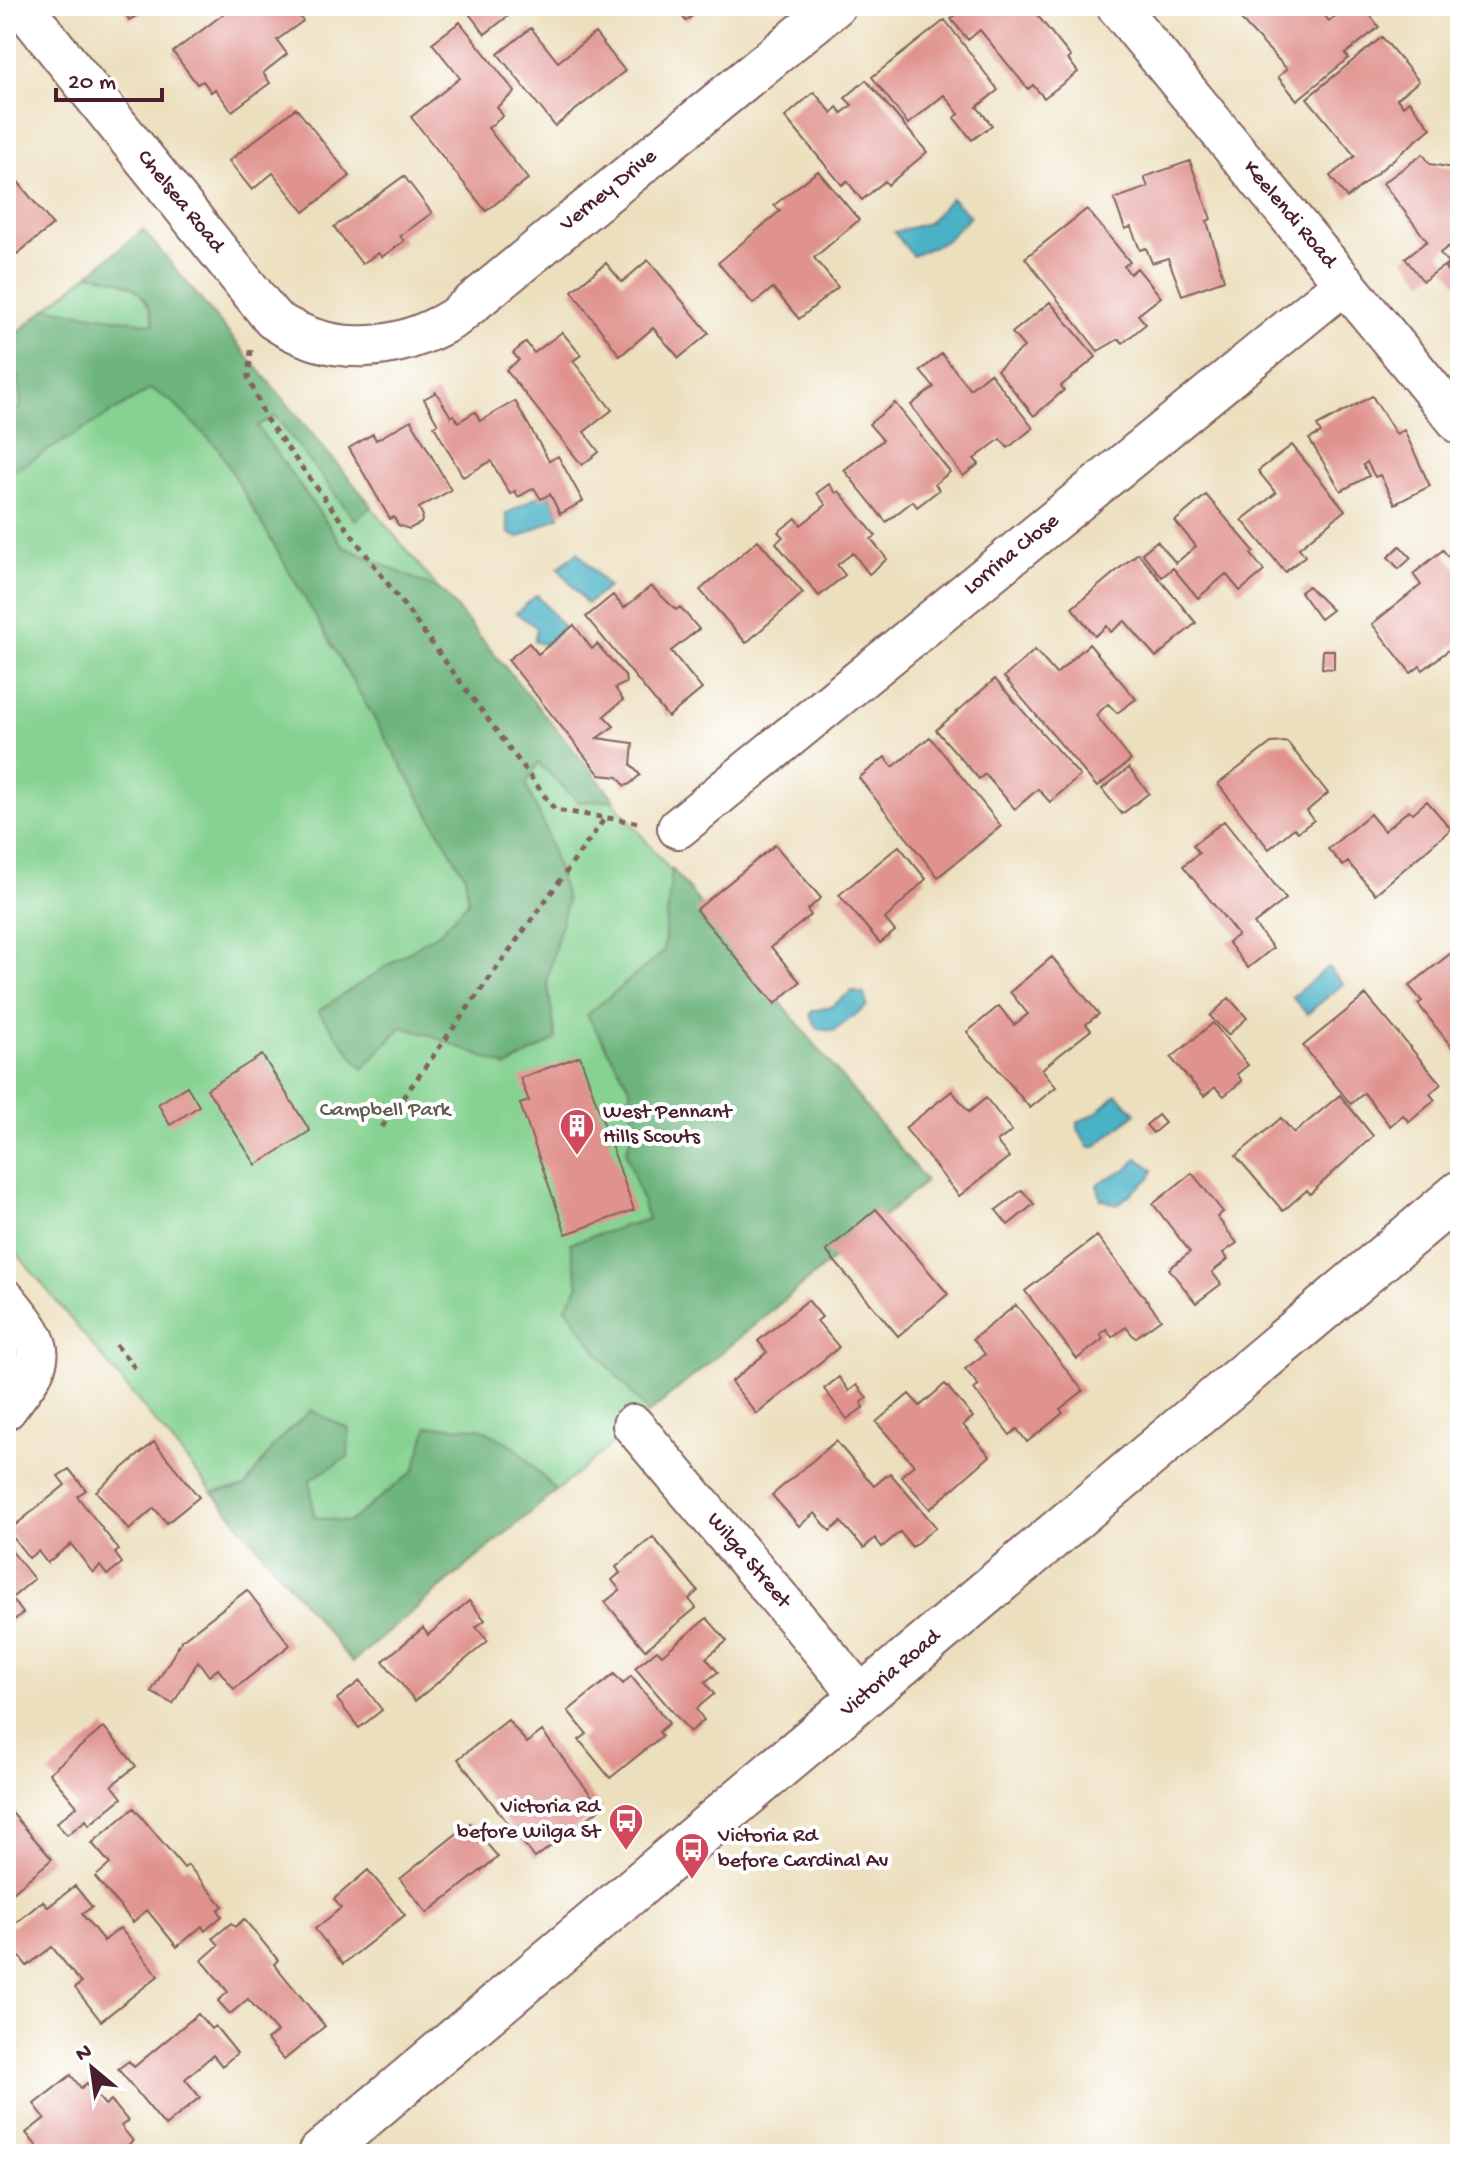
<svg xmlns="http://www.w3.org/2000/svg" width="1466" height="2160" font-family="'Gochi Hand',sans-serif">
<style>
.green{fill:#85d291;stroke:#68785e;stroke-width:2}
.forest{fill:#6cb47b;stroke:#5b6a53;stroke-width:2}
.water{fill:#48b2c6;stroke:#496878;stroke-width:2}
.building{fill:#e0938e}
.lines{fill:none;stroke-linecap:round;stroke-linejoin:round}
.minor-casing{stroke:#83625e;stroke-width:44}
.tertiary-casing{stroke:#83625e;stroke-width:48}
.path{stroke:#83625e;stroke-width:5;stroke-dasharray:6 6;stroke-linecap:butt}
.minor{stroke:#fff;stroke-width:40}
.tertiary{stroke:#fff;stroke-width:44}
.labels{text-anchor:middle;dominant-baseline:central;stroke-width:8;stroke-linejoin:round;paint-order:stroke}
.street-label{font-size:22px;fill:#4a1f2b;stroke:#fff}
.park-label{font-size:22px;fill:#5f5e4f;stroke:#fff}
.poi-label{font-size:22px;fill:#4a1f2b;stroke:#fff;text-anchor:start}
</style>
<rect width="100%" height="100%" fill="#fff"/>
<filter id="ink" filterUnits="userSpaceOnUse"><feTurbulence type="fractalNoise" baseFrequency=".0125" numOctaves="2"/><feDisplacementMap in="SourceGraphic" scale="16" xChannelSelector="R" yChannelSelector="G"/><feConvolveMatrix kernelMatrix="1 2 1 2 8 2 1 2 1" color-interpolation-filters="sRGB"/></filter>
<filter id="wash" filterUnits="userSpaceOnUse"><feTurbulence type="fractalNoise" baseFrequency=".006" numOctaves="4" result="noise"/><feDisplacementMap in="SourceGraphic" scale="32" xChannelSelector="R" yChannelSelector="G"/><feGaussianBlur stdDeviation="1.8" result="paint"/><feColorMatrix in="noise" values="0 0 0 0 0 0 0 0 0 0 0 0 0 0 0 0 0 1.4 0 .05"/><feComposite in="paint" operator="in"/></filter>
<g filter="url(#wash)">
<rect width="100%" height="100%" fill="#ecdfbd"/>
<!-- green -->
<path class="green" d="M143 230 926 1181 352 1662 6 1240V342Z"/>
<!-- forest -->
<path class="forest" d="M143 230 372 506 355 520 275 416 257 426 344 547 443 592 615 800 579 802 538 763 526 785 544 825 567 901 547 980 556 1039 507 1067 430 1035 401 1027 363 1069 318 1011 442 930 468 902 465 876 218 448 172 402 151 389 12 472 6 471V420L21 406 18 377 6 370V342L47 308 154 324C148 287 122 279 89 274Z
M672 869 926 1181 649 1413 603 1360 566 1307 579 1285 570 1243 648 1219 626 1152 633 1131 630 1087 587 1015 663 952Z
M311 1410 349 1429 348 1457 310 1480 314 1517 349 1522 414 1471 428 1426 480 1428 514 1446 556 1491 352 1662 213 1492 245 1487 275 1444Z"/>
<!-- water -->
<path class="water" d="M951 198 970 216 947 240 913 256 894 232 928 223Z
M547 491 560 516 518 538 509 533 506 514Z
M578 552 608 587 587 604 558 568Z
M537 595 564 628 545 645 534 641 537 628 516 613Z
M1328 967 1343 984 1307 1014 1292 997Z
M852 991 864 994 867 1006 834 1031 818 1029 810 1015 812 1011 832 1006Z
M1117 1094 1136 1113 1095 1147H1089L1078 1129V1122L1096 1113Z
M1138 1158 1153 1170 1150 1178 1117 1205 1101 1199 1097 1185C1109 1173 1126 1175 1138 1158Z"/>
<g id="blocks">
<!-- building -->
<path class="building" d="M122 6H156L129 20Z
M234 6H249L252 10 257 6H291L303 21 277 40 287 54 263 73 270 83 232 111 215 89 211 92 203 81 197 84 173 52Z
M463 6H521L485 34Z
M674 6H704L686 21Z
M967 6H1030L1071 57 1068 59 1078 72 1044 98 1033 85 1028 89 980 30 968 40 951 19Z
M1259 6H1317L1329 21 1348 6H1363L1379 27 1345 54 1349 58 1297 100 1278 77 1287 69 1241 20Z
M945 20 998 90 977 107 992 125 972 140 954 118 959 114 944 95 908 124 872 77Z
M460 22 515 92 497 107 503 116 488 128 528 179 486 211 411 117 460 78 432 43Z
M531 28 558 62 595 33 625 71 555 126 498 54Z
M1382 37 1419 81 1397 99 1403 106 1409 101 1431 128 1347 198 1330 176 1355 156 1307 98Z
M866 80 927 152 888 185 885 181 862 200 847 181 842 185 785 117 814 92 832 113 837 107 842 113 852 105 845 98Z
M296 108 350 176 304 212 273 173 252 190 229 161Z
M1423 154 1430 164 1460 169V238L1440 253 1448 263 1423 281 1405 258 1427 241 1383 183Z
M1190 161 1211 219 1207 221 1224 280 1182 295 1168 258 1152 263 1146 248 1140 250 1131 227 1125 229 1114 199 1148 187 1144 177Z
M6 167 53 225 17 254 13 249 6 255Z
M818 171 859 220 814 258 838 287 799 319 773 288 753 304 718 263 780 211 774 205Z
M404 176 432 213 400 236 404 241 382 257 378 253 362 264 334 227Z
M1087 209 1130 262 1124 266 1130 274 1137 268 1161 297 1138 315 1146 324 1123 343 1119 339 1098 351 1025 258Z
M1460 256V286L1445 268Z
M648 260 709 333 679 358 653 328 620 356 572 291 606 263 622 282Z
M1050 302 1096 357 1061 386 1064 390 1034 416 997 370 1024 347 1012 333Z
M562 332 581 355 573 361 612 410 584 432 599 452 582 465 506 370 519 360 513 353 526 342 534 353Z
M942 354 970 389 990 373 1033 428 1008 448 1000 439 974 459 979 464 963 476 911 405 934 387 920 371Z
M436 392 451 417 454 415 458 422 475 412 480 421 515 401 549 461 558 456 583 501 560 514 550 494 541 499 534 488 518 497 515 491 510 494 491 461 463 477 434 426 438 424 424 399Z
M1372 396 1396 434 1404 430 1430 486 1395 504 1380 475 1375 477 1367 462 1363 465 1369 476 1341 491 1309 439 1321 433 1317 426Z
M895 403 950 472 935 484 939 490 917 507 913 501 886 522 844 470 883 440 869 424Z
M411 420 451 490 419 508 423 516 421 523 409 529 398 525 394 517 390 519 349 448 373 434 376 440Z
M1292 445 1345 510 1299 548 1305 556 1285 572 1242 520 1276 493 1258 471Z
M829 484 836 493 839 491 876 536 871 539 887 559 869 574 853 553 837 565 845 575 819 596 776 543 783 537 778 532 796 518 801 525 826 505 817 493Z
M1206 495 1254 551 1251 554 1264 571 1240 591 1226 574 1198 598 1173 568 1162 577 1142 553 1157 541 1176 563 1196 546 1175 521Z
M758 540 803 593 746 643 700 590Z
M1400 546 1411 558 1399 569 1388 557Z
M1443 550 1460 572V641L1423 670 1420 666 1411 673 1372 624 1421 585 1413 574Z
M1138 553 1196 623 1156 657 1125 621 1111 632 1107 626 1095 636 1072 608Z
M651 586 676 610 680 607 699 629 671 651 702 689 668 717 586 617 613 595 624 608Z
M1308 586 1332 610 1320 619 1300 592Z
M574 625 592 649 597 644 625 676 626 683 615 688 623 700 604 716 614 726 597 738 633 743 631 765 640 775 630 784 625 786 618 777 600 775 508 660 529 643 538 654Z
M1089 644 1136 699 1117 713 1108 704 1096 715 1131 760 1097 787 1004 677 1035 650 1056 674Z
M1323 650H1334V669L1322 668Z
M995 679 1080 776 1050 802 1038 789 1015 809 985 774 979 779 936 730Z
M930 737 1001 826 938 877 859 778 885 757 893 767Z
M1287 742 1328 793 1307 811 1314 820 1298 832 1294 828 1269 849 1218 784 1271 743Z
M1129 768 1149 793 1122 814 1102 789Z
M1427 801 1451 829 1375 894 1348 862 1343 866 1328 849 1370 814 1384 831 1409 810 1413 813Z
M1224 821 1286 899 1254 924 1273 948 1248 968 1228 942 1238 935 1183 866 1199 853 1193 845Z
M775 845 821 898 807 910 811 915 771 947 800 982 775 1004 696 910Z
M899 846 926 879 885 919 895 931 880 943 839 895Z
M1460 946V1054L1458 1055 1418 1004 1422 1001 1409 986Z
M1052 957 1099 1014 1086 1024 1091 1030 1042 1069 1056 1087 1030 1108 967 1032 999 1006 1014 1025 1028 1014 1010 992Z
M1366 995 1441 1084 1430 1094 1435 1100 1409 1122 1403 1115 1390 1126 1364 1093 1351 1104 1303 1046Z
M1229 998 1247 1018 1228 1035 1210 1016Z
M1213 1023 1248 1065 1237 1074 1242 1081 1224 1096 1215 1087 1204 1096 1171 1058Z
M262 1055 310 1131 256 1165 207 1089Z
M580 1056 634 1210 566 1234 520 1104 529 1101 520 1078Z
M187 1086 199 1106 170 1125 158 1104Z
M952 1091 969 1112 986 1098 1012 1131 997 1142 1009 1157 959 1196 905 1128Z
M1340 1095 1373 1136 1310 1194 1307 1190 1283 1211 1236 1156 1281 1118 1294 1133Z
M1158 1115 1165 1123 1153 1133 1146 1125Z
M1192 1173 1223 1212 1217 1217 1237 1243 1223 1253 1228 1259 1212 1272 1221 1284 1196 1303 1169 1269 1190 1252 1153 1204Z
M1022 1190 1034 1204 1008 1225 996 1210Z
M876 1209 948 1294 898 1336 826 1251Z
M1097 1236 1161 1319 1135 1338 1126 1327 1112 1337 1106 1329 1100 1334 1103 1339 1077 1359 1025 1291Z
M808 1300 822 1317 817 1321 839 1347 757 1414 731 1382 767 1352 758 1341Z
M1016 1305 1083 1391 1060 1409 1063 1413 1027 1442 1017 1429 1010 1435 974 1389 979 1386 965 1369 985 1354 973 1339Z
M839 1377 849 1391 857 1385 867 1398 861 1403 864 1407 847 1419 824 1389Z
M945 1384 973 1417 963 1425 990 1456 930 1509 901 1476 914 1465 876 1422 909 1394 920 1406Z
M836 1441 874 1486 890 1473 936 1527 912 1547 900 1532 882 1547 875 1538 864 1548 841 1522 830 1531 815 1513 799 1526 772 1495Z
M154 1442 199 1497 167 1523 154 1508 129 1530 96 1491Z
M69 1469 86 1490 77 1496 119 1550 115 1553 122 1563 107 1575 100 1566 93 1573 71 1544 47 1563 38 1551 29 1558 8 1531 65 1485 58 1476Z
M653 1537 698 1591 689 1599 696 1608 645 1650 605 1602 620 1590 612 1580 620 1573 616 1567Z
M6 1544 34 1579 12 1598 23 1613 8 1625 11 1629 6 1633Z
M247 1590 290 1645 234 1689 218 1669 209 1676 198 1661 173 1704 151 1692 182 1640Z
M469 1601 485 1620 476 1627 488 1641 415 1701 383 1661 423 1628 428 1635Z
M707 1618 727 1641 706 1658 718 1672 705 1682 714 1694 696 1709 704 1720 690 1732 635 1668 657 1650 662 1655Z
M614 1674 623 1684 631 1676 669 1723 659 1732 662 1736 610 1778 579 1740 587 1734 568 1711Z
M360 1681 382 1710 359 1728 337 1699Z
M508 1720 527 1743 542 1731 601 1808 535 1858 458 1759Z
M104 1727 136 1766 112 1785 122 1798 89 1825 86 1820 67 1835 56 1823 77 1806 49 1773Z
M6 1806 52 1859 6 1898Z
M134 1808 184 1868 188 1865 223 1906 218 1910 222 1916 205 1931 202 1926 177 1947 147 1910 133 1922 95 1877 110 1864 92 1843Z
M470 1823 498 1857 427 1913 400 1879Z
M368 1870 405 1915 343 1964 315 1929 341 1908 334 1899Z
M75 1886 92 1907 82 1914 104 1941 120 1928 158 1976 101 2021 75 1988 81 1983 52 1947 27 1966 6 1940V1931L43 1901 48 1907Z
M244 1919 278 1960 274 1964 325 2026 284 2060 267 2040 277 2032 248 1999 230 2014 218 2001 228 1992 202 1960 219 1945 213 1938 231 1923 235 1927Z
M198 2014 211 2029 215 2026 237 2053 222 2066 213 2055 185 2079 200 2097 165 2126 118 2069 129 2061 134 2067Z
M71 2075 81 2088 87 2083 105 2105 111 2100 128 2121 121 2126 133 2141 117 2154H43L26 2133 45 2118 34 2104Z"/>
</g>
</g>
<g filter="url(#ink)">
<use href="#blocks" fill-opacity="0" stroke="#83625e" stroke-width="2"/>
<g class="lines">
<defs>
<path id="minor" d="M22 6 273 319C331 358 396 353 454 318L835 6
M1117 6 1460 424
M678 828 1345 283
M6 1300C50 1353 46 1357 6 1409
M633 1425 863 1698"/>
<path id="tertiary" d="M320 2154 1460 1193"/>
</defs>
<!-- minor casing -->
<use href="#minor" class="minor-casing"/>
<!-- tertiary casing -->
<use href="#tertiary" class="tertiary-casing"/>
<!-- path -->
<path class="path" d="M251 350 248 377 266 419 555 810 641 823
M382 1127 605 818
M116 1345 135 1368"/>
<!-- minor -->
<use href="#minor" class="minor"/>
<!-- tertiary -->
<use href="#tertiary" class="tertiary"/>
</g>
</g>
<!-- icons -->
<defs>
<symbol id="building-pin" viewBox="-11 -11 22 30"><path d="M0 17L-7.5 6A9.5 9.5 0 1 1 7.5 6Z" fill="#d1495b" stroke="#fff"/><path d="M-4-6H4V6H1V3H-1V6H-4ZM-2.5-4.3h1.7v1.8h-1.7ZM.8-4.3h1.7v1.8H.8ZM-2.5-1h1.7V.8h-1.7ZM.8-1h1.7V.8H.8Z" fill="#fff"/></symbol>
<symbol id="bus-pin" viewBox="-11 -11 22 30"><path d="M0 17L-7.5 6A9.5 9.5 0 1 1 7.5 6Z" fill="#d1495b" stroke="#fff"/><path d="M-5-6H5V4H4V6H2V4H-2V6H-4V4H-5ZM-3.5-4V0h7V-4ZM-3.5 1.2v1.5H-2V1.2ZM2 1.2v1.5H3.5V1.2Z" fill="#fff"/></symbol>
</defs>
<g fill-rule="evenodd">
<use href="#building-pin" x="557" y="1106" width="40" height="54"/>
<use href="#bus-pin" x="606" y="1801" width="40" height="54"/>
<use href="#bus-pin" x="672" y="1830" width="40" height="54"/>
</g>
<g class="labels">
<!-- street labels -->
<g class="street-label">
<text transform="translate(609 191) rotate(-39)">Verney Drive</text>
<text transform="translate(180 202) rotate(51)">Chelsea Road</text>
<text transform="translate(1289 215) rotate(50)">Keelendi Road</text>
<text transform="translate(1012 555) rotate(-39)">Lorrina Close</text>
<text transform="translate(748 1561) rotate(50)">Wilga Street</text>
<text transform="translate(891 1674) rotate(-40)">Victoria Road</text>
</g>
<!-- park labels -->
<g class="park-label">
<text x="385" y="1111">Campbell Park</text>
</g>
<!-- poi labels -->
<g class="poi-label">
<text x="603" y="1113">West Pennant<tspan x="603" dy="25">Hills Scouts</tspan></text>
<text x="600" y="1808" text-anchor="end">Victoria Rd<tspan x="600" dy="25">before Wilga St</tspan></text>
<text x="718" y="1837">Victoria Rd<tspan x="718" dy="25">before Cardinal Av</tspan></text>
</g>
</g>
<!-- margin -->
<rect width="1466" height="2160" fill="none" stroke="#fff" stroke-width="32"/>
<!-- north arrow -->
<g transform="translate(92 2068) rotate(331)" stroke="#ffffff" stroke-width="6" paint-order="stroke">
<path d="M0-6L14 30L0 20L-14 30Z" fill="#4a1f2b"/>
<text y="-12" font-size="22" font-weight="bold" text-anchor="middle" fill="#4a1f2b">N</text>
</g>
<!-- scale -->
<path d="M56 88v12h106v-12" fill="none" stroke="#4a1f2b" stroke-width="4"/>
<text x="68" y="88" font-size="24" fill="#4a1f2b" stroke="#ffffff" stroke-width="6" paint-order="stroke">20 m</text>
</svg>
